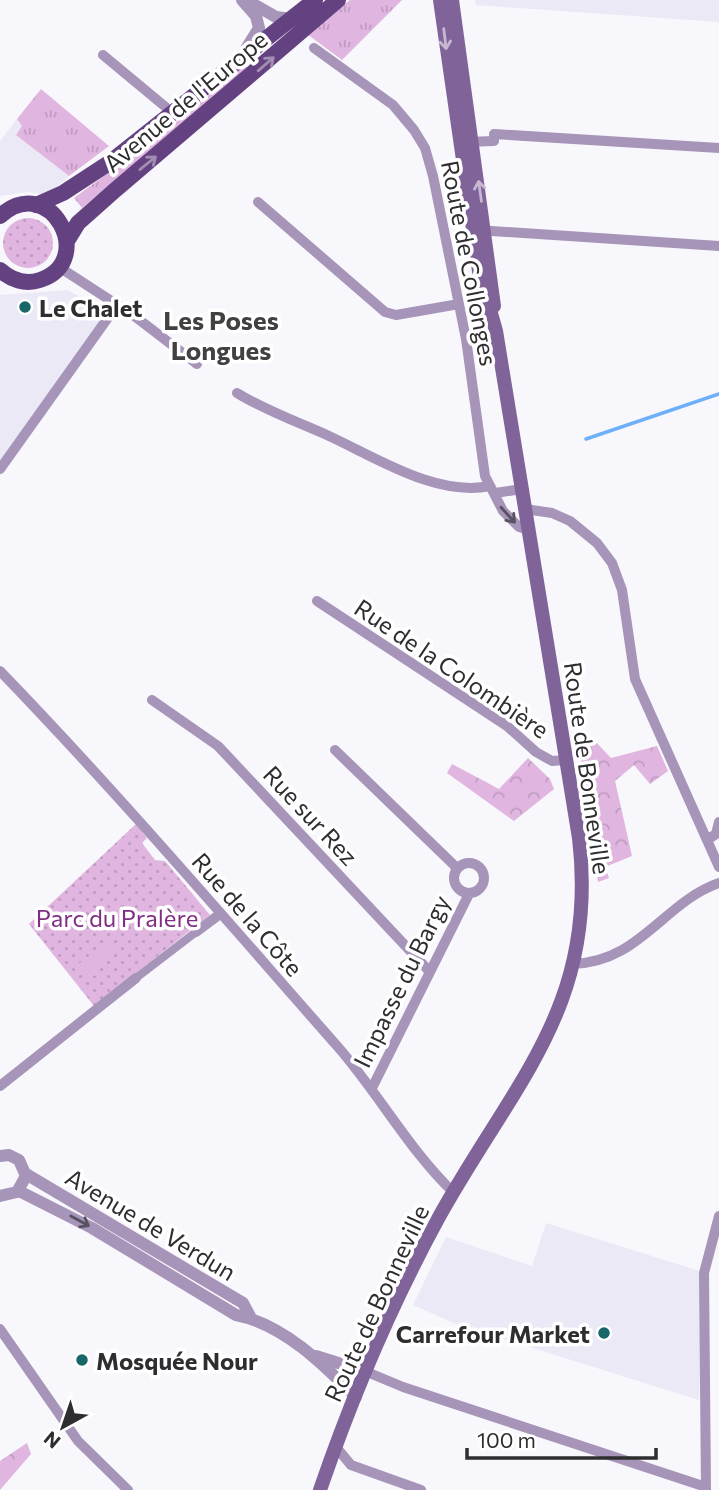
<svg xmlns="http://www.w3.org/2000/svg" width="719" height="1490" font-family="Commissioner,sans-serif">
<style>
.built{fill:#eae9f5}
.grass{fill:url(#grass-tufts)}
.forest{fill:url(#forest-crowns)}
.park{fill:url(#park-dots)}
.pitch{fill:#e0b5e0}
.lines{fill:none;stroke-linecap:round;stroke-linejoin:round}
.stream{stroke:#6db0f9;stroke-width:3.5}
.pedestrian{stroke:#a794b9;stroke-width:8}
.minor{stroke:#a794b9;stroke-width:10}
.tertiary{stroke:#a794b9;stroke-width:12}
.secondary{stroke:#806499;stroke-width:14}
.primary{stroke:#644281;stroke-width:16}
.oneway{stroke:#c6b9d1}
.oneway2{stroke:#a28eb3}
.oneway3{stroke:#585260}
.poi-dot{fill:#186667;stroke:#fff;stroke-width:2.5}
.labels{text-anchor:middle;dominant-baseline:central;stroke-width:7;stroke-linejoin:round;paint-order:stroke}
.street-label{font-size:24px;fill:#2e2e30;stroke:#fff}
.poi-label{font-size:24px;font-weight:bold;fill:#2e2e30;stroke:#fff;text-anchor:start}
.park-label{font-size:24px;fill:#802e84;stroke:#fff}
.neighbourhood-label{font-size:26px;font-weight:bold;fill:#414144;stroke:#fff}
</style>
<defs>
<pattern id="grass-tufts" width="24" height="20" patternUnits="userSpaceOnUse" patternTransform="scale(1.75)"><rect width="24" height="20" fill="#e0b5e0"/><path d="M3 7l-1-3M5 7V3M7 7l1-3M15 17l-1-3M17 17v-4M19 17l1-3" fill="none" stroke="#c09cc0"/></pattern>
<pattern id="forest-crowns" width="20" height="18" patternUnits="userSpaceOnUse" patternTransform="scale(1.75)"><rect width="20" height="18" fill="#e0b5e0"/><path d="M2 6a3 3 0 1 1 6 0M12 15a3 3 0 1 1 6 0" fill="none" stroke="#c09cc0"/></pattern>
<pattern id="park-dots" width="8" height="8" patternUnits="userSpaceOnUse" patternTransform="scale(1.75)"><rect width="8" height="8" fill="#e0b5e0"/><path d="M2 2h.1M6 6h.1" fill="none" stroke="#c09cc0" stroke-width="1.8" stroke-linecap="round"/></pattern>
</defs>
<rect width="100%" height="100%" fill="#f8f7fc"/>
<!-- built -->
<path class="built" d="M475 0H719V22L476 5Z
M17 119 22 126 16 135 69 176 47 195 28 192 0 196V141Z
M67 290 108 310 0 462V295Z
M546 1223 703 1272 699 1400 456 1324 413 1305 446 1237 532 1266Z"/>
<!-- grass -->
<path class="grass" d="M350 0H402L342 60 307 34Z
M245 65 247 68 82 208 74 198 165 131Z
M41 89 109 146 69 176 16 135 22 126 17 119Z"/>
<!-- forest -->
<path class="forest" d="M593 739 611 758 657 746 668 771 650 784 634 765 615 781 632 856 605 867 609 878 598 882 579 746Z
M528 758 550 779 554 789 514 821 447 773 452 764 499 789Z
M27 1443 31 1454 0 1490V1461Z"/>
<!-- park -->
<path class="park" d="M3 243a25 25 0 1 1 50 0a25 25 0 1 1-50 0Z
M136 824 147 838 142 843 155 860 165 861 210 915 94 1006 29 924Z"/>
<!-- pitch -->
<path class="pitch" d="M109 940 114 945 95 976 82 973 76 966Z"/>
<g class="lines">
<!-- stream -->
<path class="stream" d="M586 439 719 394"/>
<!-- pedestrian -->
<path class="pedestrian" d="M136 978 196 932"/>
<!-- minor -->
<path class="minor" d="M314 48 393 105 414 130 425 148 433 176 466 339 485 476 503 511 519 527 529 530
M103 55 174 114
M466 142 494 141V134L719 148
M258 202 385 312 396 315 459 304
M477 230 719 246
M59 267 133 315 197 364
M237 393C266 411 298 422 329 436 377 458 436 497 490 486
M0 469 117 305
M495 493 522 489
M525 509 552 513 570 521 597 543 612 563 622 590 635 679 719 867
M317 601 507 726 536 752 552 761 566 760
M0 671C117 792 227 921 338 1047 379 1094 409 1150 454 1193
M152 700 218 746 430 972
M335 750 457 868
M707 840 716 834 719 822
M454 878a15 15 0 1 1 30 0a15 15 0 1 1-30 0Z
M196 932 220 914
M572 964C639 963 664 902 719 883
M0 1086 136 978
M372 1088 469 894
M0 1329 78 1441 128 1490
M367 1372 403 1387 706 1487
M336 1447 351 1465 421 1490
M706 1490 704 1273 719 1216"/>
<!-- tertiary -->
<path class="tertiary" d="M242 0 256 16 259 28 246 49
M248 1 276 17 292 19
M0 1156 9 1155 19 1160 26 1176 17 1192 0 1196
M26 1174 243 1303 250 1316
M19 1191 92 1228 236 1315C283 1324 323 1364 356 1397
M316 1356 367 1372"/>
<!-- secondary -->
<path class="secondary" d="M452 0 494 306
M320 1490C352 1397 392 1303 439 1217 513 1083 599 1006 579 838L496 331 479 271 440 0"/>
<!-- primary -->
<path class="primary" d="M36 205 63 193 109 163 315 0
M0 216C50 171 98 261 40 280 25 285 11 280 0 270
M67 241 78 223 114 191 338 0"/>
</g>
<!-- one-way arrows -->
<defs><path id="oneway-shaft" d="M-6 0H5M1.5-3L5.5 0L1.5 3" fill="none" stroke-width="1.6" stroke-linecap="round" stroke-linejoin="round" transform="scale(1.75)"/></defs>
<g class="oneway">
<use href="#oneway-shaft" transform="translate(445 39) rotate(83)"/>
<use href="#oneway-shaft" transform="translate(480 191) rotate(-98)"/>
</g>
<g class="oneway2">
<use href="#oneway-shaft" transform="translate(266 64) rotate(-41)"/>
<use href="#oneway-shaft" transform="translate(148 163) rotate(-39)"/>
</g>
<g class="oneway3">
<use href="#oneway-shaft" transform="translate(508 515) rotate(48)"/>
<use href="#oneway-shaft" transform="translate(80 1221) rotate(29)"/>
</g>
<!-- markers -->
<g class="poi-dot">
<circle cx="25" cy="307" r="7"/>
<circle cx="604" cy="1333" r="7"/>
<circle cx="82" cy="1360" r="7"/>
</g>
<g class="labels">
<!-- street labels -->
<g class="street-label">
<text transform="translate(185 101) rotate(-40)">Avenue de l'Europe</text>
<text transform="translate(470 263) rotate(79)">Route de Collonges</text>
<text transform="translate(452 668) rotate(34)">Rue de la Colombière</text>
<text transform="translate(588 768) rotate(82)">Route de Bonneville</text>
<text transform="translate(311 815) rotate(47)">Rue sur Rez</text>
<text transform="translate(248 914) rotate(49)">Rue de la Côte</text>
<text transform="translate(401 981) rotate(-64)">Impasse du Bargy</text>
<text transform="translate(151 1224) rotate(31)">Avenue de Verdun</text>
<text transform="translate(376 1303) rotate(-65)">Route de Bonneville</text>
</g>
<!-- poi labels -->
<g class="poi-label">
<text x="39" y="307">Le Chalet</text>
<text x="590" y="1333" text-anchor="end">Carrefour Market</text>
<text x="96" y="1360">Mosquée Nour</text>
</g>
<!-- park labels -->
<g class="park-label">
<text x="117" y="917">Parc du Pralère</text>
</g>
<!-- neighbourhood labels -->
<g class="neighbourhood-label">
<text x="221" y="319">Les Poses<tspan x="221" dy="30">Longues</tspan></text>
</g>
</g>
<!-- north arrow -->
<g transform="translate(63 1427) rotate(220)" stroke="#ffffff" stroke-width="5" paint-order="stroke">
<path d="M0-5L12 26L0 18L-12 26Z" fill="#2e2e30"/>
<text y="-10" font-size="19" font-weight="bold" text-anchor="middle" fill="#2e2e30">N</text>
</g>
<!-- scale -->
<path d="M467 1448v10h189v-10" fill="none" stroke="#2e2e30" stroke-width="3.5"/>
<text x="477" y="1448" font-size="21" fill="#2e2e30" stroke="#ffffff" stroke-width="5" paint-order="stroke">100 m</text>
</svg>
